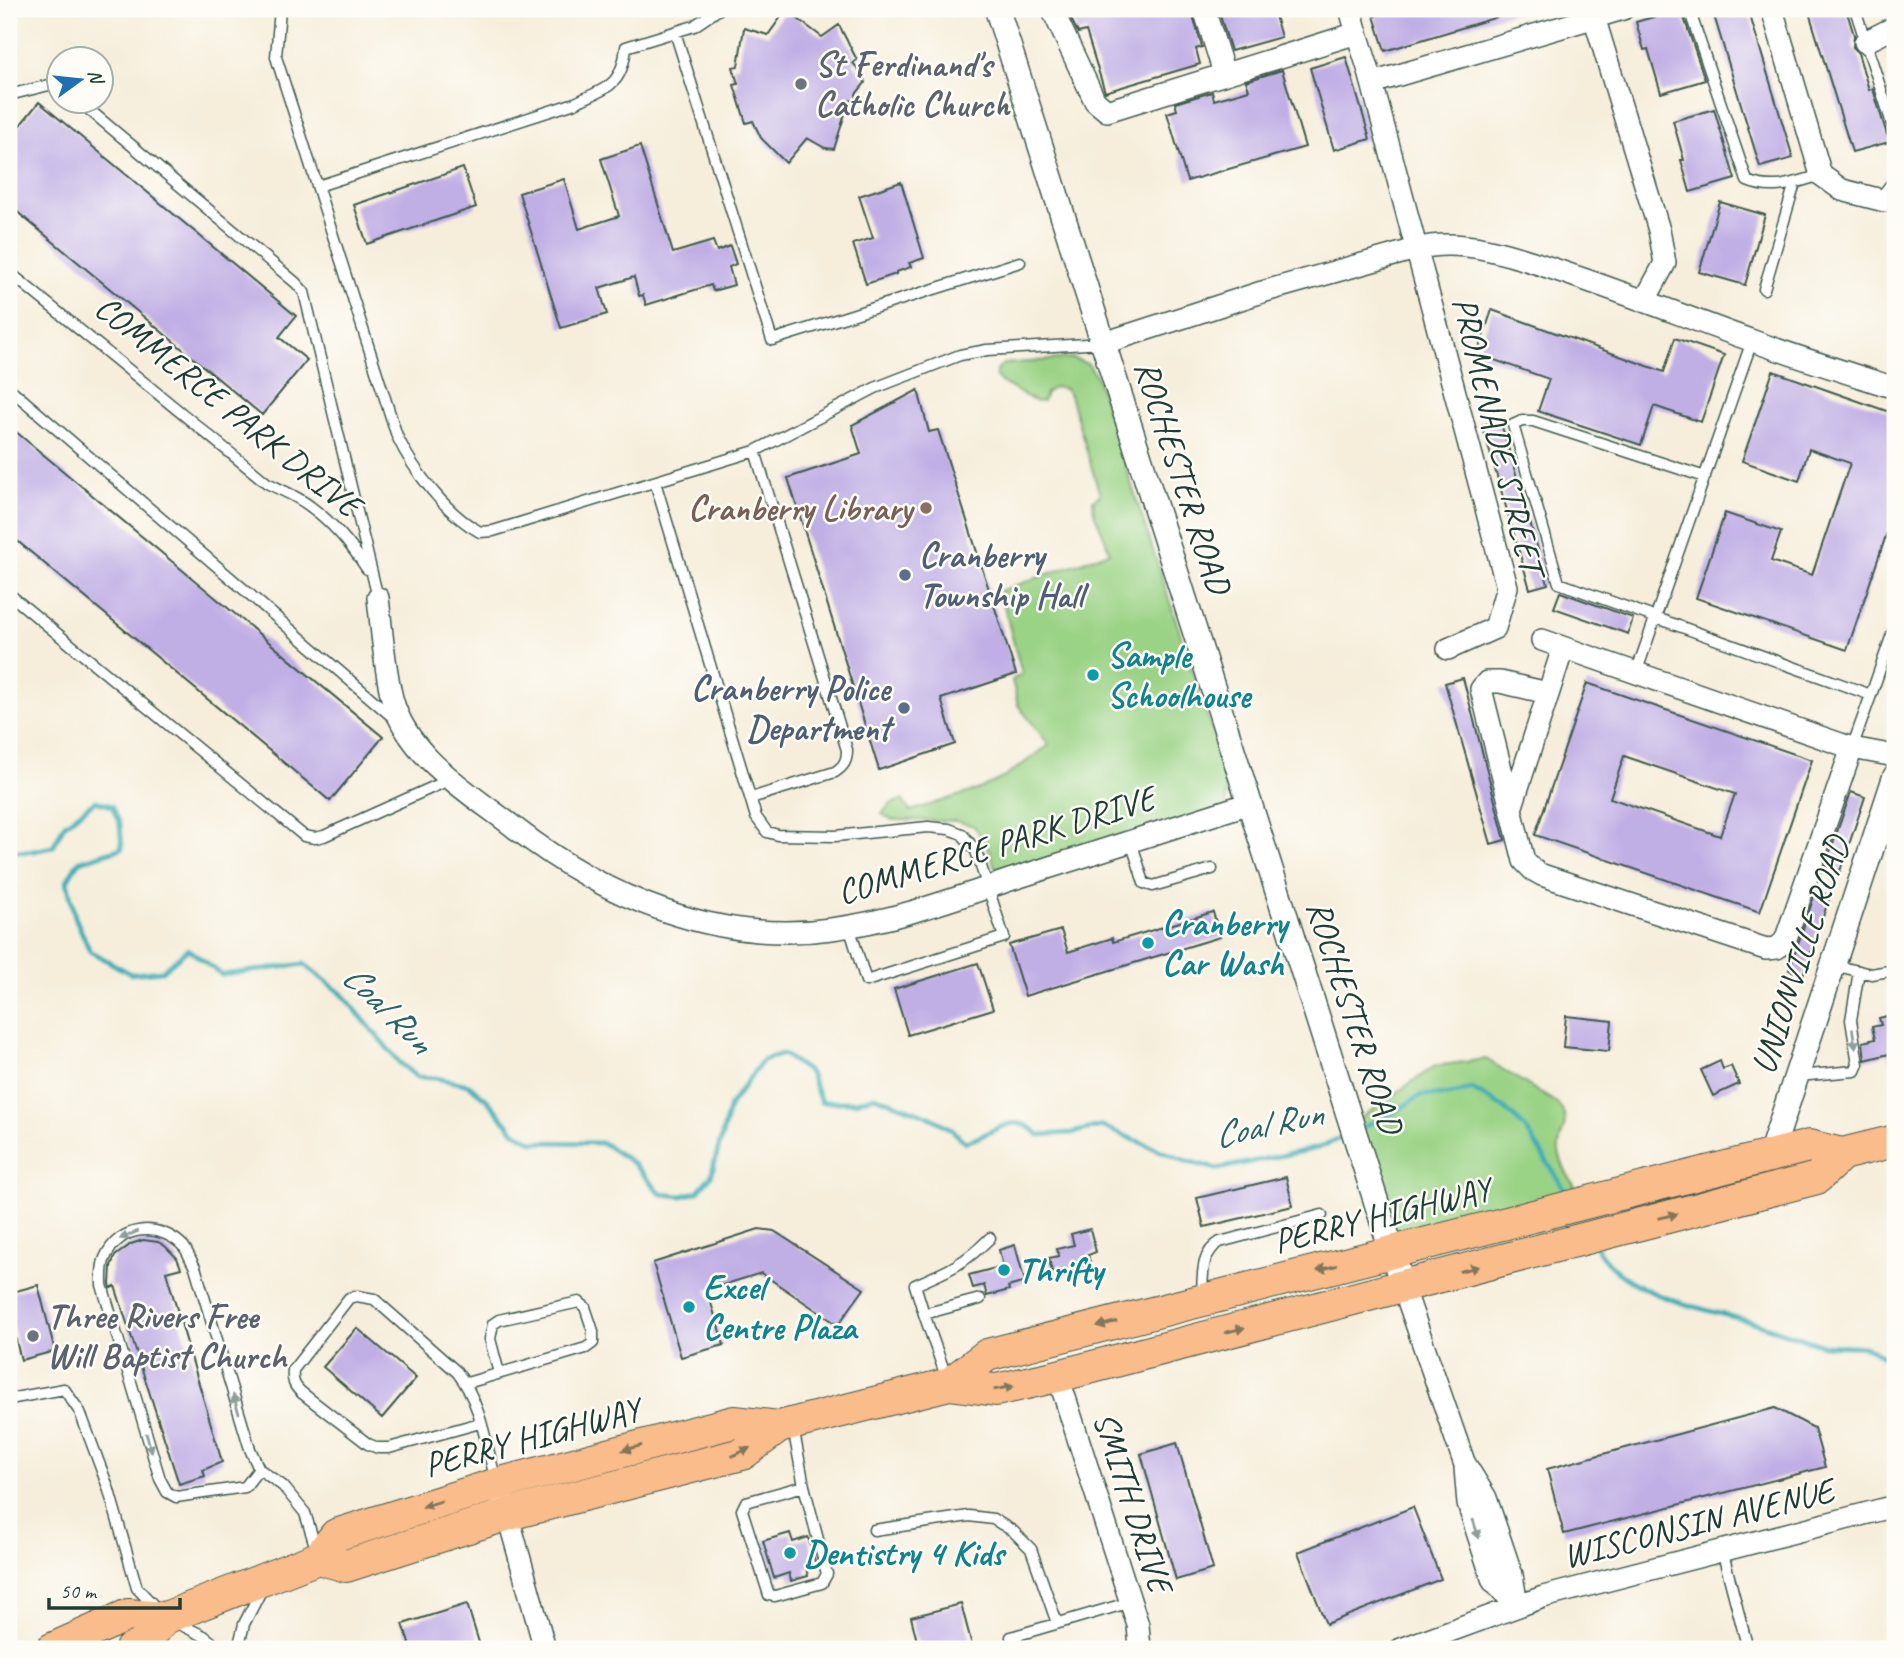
<svg xmlns="http://www.w3.org/2000/svg" width="1904" height="1658" font-family="Caveat,sans-serif">
<style>
.green{fill:#9bd386;stroke:#5d885d;stroke-width:2}
.lines{fill:none;stroke-linecap:round;stroke-linejoin:round}
.stream{stroke:#3cadb6;stroke-width:5}
.building{fill:#c0afe5;fill-rule:evenodd}
.service-casing{stroke:#3f584d;stroke-width:13}
.minor-casing{stroke:#3f584d;stroke-width:24}
.tertiary-casing{stroke:#3f584d;stroke-width:27}
.primary-casing{stroke:#3f584d;stroke-width:34}
.service{stroke:#fff;stroke-width:10}
.minor{stroke:#fff;stroke-width:21}
.tertiary{stroke:#fff;stroke-width:24}
.primary{stroke:#f9bc8a;stroke-width:32}
.oneway{fill:#8f9e9a}
.oneway2{fill:#81765b}
.worship-dot{fill:#6b7280;stroke:#fdfcf7;stroke-width:2.5}
.education-dot{fill:#8d6e63;stroke:#fdfcf7;stroke-width:2.5}
.service-dot{fill:#5c6f8a;stroke:#fdfcf7;stroke-width:2.5}
.culture-dot{fill:#0f9aa8;stroke:#fdfcf7;stroke-width:2.5}
.labels{text-anchor:middle;dominant-baseline:central;stroke-width:5;stroke-linejoin:round;paint-order:stroke}
.worship-label{font-size:35px;font-weight:bold;fill:#5b616d;stroke:#fdfcf7;text-anchor:start}
.street-label{font-size:35px;fill:#1f3d34;stroke:#fdfcf7}
.education-label{font-size:35px;font-weight:bold;fill:#785e54;stroke:#fdfcf7;text-anchor:end}
.service-label{font-size:35px;font-weight:bold;fill:#4e5e75;stroke:#fdfcf7;text-anchor:start}
.culture-label{font-size:35px;font-weight:bold;fill:#0d838f;stroke:#fdfcf7;text-anchor:start}
.water-label{font-size:37px;font-style:italic;fill:#296462;stroke:#fdfcf7}
</style>
<rect width="100%" height="100%" fill="#fdfcf7"/>
<filter id="ink" filterUnits="userSpaceOnUse"><feTurbulence type="fractalNoise" baseFrequency=".0143" numOctaves="2"/><feDisplacementMap in="SourceGraphic" scale="14" xChannelSelector="R" yChannelSelector="G"/><feConvolveMatrix kernelMatrix="1 2 1 2 8 2 1 2 1" color-interpolation-filters="sRGB"/></filter>
<filter id="wash" filterUnits="userSpaceOnUse"><feTurbulence type="fractalNoise" baseFrequency=".00686" numOctaves="4" result="noise"/><feDisplacementMap in="SourceGraphic" scale="28" xChannelSelector="R" yChannelSelector="G"/><feGaussianBlur stdDeviation="1.57" result="paint"/><feColorMatrix in="noise" values="0 0 0 0 0 0 0 0 0 0 0 0 0 0 0 0 0 1.4 0 .05"/><feComposite in="paint" operator="in"/></filter>
<g filter="url(#wash)">
<rect width="100%" height="100%" fill="#f6eedb"/>
<!-- green -->
<path class="green" d="M1071 358 1088 364 1096 376 1226 774V810L1012 869 995 867 990 852 974 826 956 821 892 820 882 814 890 804 902 800 910 811 977 790 1005 777 1049 745 1018 705 1012 680 1022 674 1000 591 1110 552 1094 512 1093 500 1100 495 1070 395 1065 389 1055 387 1046 393 1043 401 1036 402 1001 382 996 376 998 368 1004 364Z
M1486 1059 1558 1104C1574 1126 1557 1131 1559 1152 1562 1169 1576 1188 1585 1203L1393 1252 1352 1124 1435 1066Z"/>
<g class="lines">
<!-- stream -->
<path class="stream" d="M9 847 11 851 28 852 53 847 64 825 95 801 112 806 120 824 122 848 78 862 67 881 75 917 90 951 131 974 162 971 188 949 222 975 304 964 342 994 399 1062 417 1077 436 1078 469 1085 487 1100 514 1131 533 1142 603 1143 633 1163 661 1194 682 1196 697 1192 711 1176 730 1105 763 1060 783 1054 810 1073 821 1102H855L875 1096 928 1116 951 1129 965 1142C994 1135 1013 1108 1039 1135L1071 1133 1101 1126 1183 1160 1217 1169 1318 1148 1349 1134
M1361 1128 1396 1111 1421 1095H1449L1472 1089 1503 1107 1526 1129 1568 1195
M1596 1247C1623 1296 1703 1308 1752 1322 1776 1329 1800 1339 1824 1345 1838 1347 1854 1344 1868 1348 1877 1351 1887 1360 1895 1365"/>
</g>
<g id="blocks">
<!-- building -->
<path class="building" d="M1066 9H1191L1202 47 1196 49 1200 64 1105 92 1086 31 1078 33Z
M1218 9H1273L1281 37 1231 51Z
M1398 9H1514V12L1385 51 1374 16Z
M1681 9 1705 80 1661 93 1648 49 1644 50 1636 22Z
M1712 9H1748L1793 158 1760 167Z
M1808 9H1846L1854 35 1853 47 1858 53 1869 90 1873 89 1887 135 1893 141 1852 152Z
M786 10 822 37 839 25 857 60 853 63 863 75 865 83 856 94 857 99 849 101 834 149 825 148 807 138 786 163 761 138 753 121 746 123 734 85 738 84 733 67 738 66 744 28 768 35Z
M1346 57 1370 139 1334 150 1310 68Z
M1282 70 1305 147 1187 181 1167 113 1177 110 1175 103 1212 92 1214 100 1249 90 1246 81Z
M1895 82V108L1888 85Z
M39 102 296 316 279 337 307 360 262 415 9 205V122L17 129Z
M1714 109 1735 179 1690 192 1681 160H1684L1673 121Z
M640 146 673 253 713 241 717 251 730 246 736 264 729 267 734 285 713 291 711 285 646 305 643 295 639 296 634 277 599 288 607 314 561 328 519 193 564 179 579 229 619 216 601 159Z
M463 168 476 207 367 244 354 205Z
M901 182 924 258 909 263 911 267 896 272V274L866 284 853 244 873 238 859 196Z
M1720 202 1765 215 1745 285 1699 272Z
M1492 310 1664 372 1675 338 1724 355 1701 422 1654 406 1641 445 1538 411 1549 379 1477 354Z
M1773 371 1895 414V509L1847 650 1696 598 1725 513 1781 532 1771 561 1812 575 1850 463 1809 449 1799 481 1742 461Z
M918 390 929 432 938 430 1016 674 941 699 955 744 879 770 788 478 861 454 852 425Z
M1500 420 1548 584 1530 589 1482 425Z
M9 426 383 737 330 801 9 534Z
M1560 592 1633 618 1628 634 1554 608Z
M1463 678 1505 840 1491 844 1445 683Z
M1587 683 1812 760 1760 912 1535 835ZM1624 756 1735 794 1720 836 1610 798Z
M1851 792 1865 797 1840 871 1825 866Z
M1816 891 1830 896 1803 975 1789 970Z
M1213 912 1220 937 1025 996 1009 945 1061 930 1068 952 1112 938 1113 942Z
M978 963 993 1009 908 1035 894 989Z
M1895 1014V1061L1891 1062 1889 1054 1865 1060 1863 1042 1875 1039 1872 1027 1881 1025 1879 1018Z
M1566 1016 1612 1021 1609 1051 1563 1047Z
M1720 1061 1723 1069 1731 1066 1739 1084 1713 1096 1701 1070Z
M1286 1177 1293 1206 1204 1227 1197 1198Z
M759 1229 774 1231 864 1289 838 1325 761 1273 707 1290 724 1345 681 1357 653 1263Z
M1090 1229 1096 1252 1088 1255 1091 1266 1064 1274 1063 1270 1052 1272 1049 1258 1059 1256 1057 1249 1074 1245 1071 1234Z
M143 1240 158 1242 165 1246 177 1258 181 1268 166 1272 222 1462 203 1470 205 1476 179 1484 115 1286 111 1288 110 1284 111 1266 115 1256 131 1244Z
M1015 1245 1025 1282 1008 1287 1009 1290 987 1296 984 1285 973 1288 969 1275 1003 1266 999 1250Z
M38 1285 55 1351 21 1360 9 1313V1293Z
M357 1328 416 1378 382 1418 323 1367Z
M1775 1408 1814 1428 1825 1467 1564 1534 1547 1469Z
M1177 1443 1213 1569 1176 1580 1141 1454Z
M1413 1507 1441 1579 1326 1624 1298 1552Z
M790 1533 793 1542 808 1537 816 1565 806 1568 808 1576 791 1581 789 1573 774 1578 763 1541Z
M467 1604 481 1649H411L403 1624Z
M961 1604 973 1649H919L911 1617Z"/>
</g>
</g>
<g filter="url(#ink)">
<use href="#blocks" fill-opacity="0" stroke="#3f584d" stroke-width="2"/>
<g class="lines">
<defs>
<path id="service" d="M280 9 276 57 397 436C413 470 446 514 480 532L493 531 755 451 875 388 960 355 987 350 1103 343
M1689 9 1747 181C1773 192 1795 183 1821 175
M1855 9 1895 133
M675 32 772 340 1020 262
M9 95 49 85 60 87
M80 102 296 283 304 292 378 598
M318 186 575 103C607 87 622 87 626 47L694 26 719 9
M9 272 267 483C281 490 299 497 311 507 333 523 352 546 367 569
M1764 289 1795 183
M9 388 395 719
M1705 477 1533 421H1522L1513 425 1559 583 1871 695 1895 626
M655 482 756 817 767 832 778 835 835 836 928 827 949 829 962 834 976 851 1004 937 866 981 849 926
M9 594 304 836 315 838 324 836 451 779
M1636 673 1752 341
M1852 748 1871 695
M751 798 835 772C844 766 847 761 847 750L755 451
M1875 838 1895 840
M1131 841 1144 883 1153 886 1212 869
M1833 965 1871 974 1895 970
M1797 1076 1855 1071 1858 1064 1851 1020 1859 971
M1202 1298C1203 1276 1200 1254 1220 1242L1322 1215
M924 1314 915 1285C948 1271 964 1264 990 1238
M948 1382 924 1314 980 1299
M467 1383 586 1348 593 1343V1331L585 1307 579 1302 499 1320 493 1324 490 1339 499 1373
M9 1399 64 1389 80 1412 108 1487 137 1588 159 1611
M480 1423 389 1448H378L368 1444 302 1393C294 1386 292 1381 293 1370L349 1298 357 1296 374 1299 457 1372C481 1402 486 1445 496 1481
M793 1427 804 1486 827 1574 822 1583 775 1596 769 1595 742 1510 746 1502 804 1486
M259 1469 245 1487 176 1497 167 1492 160 1479 102 1285C102 1276 101 1266 105 1258 119 1224 161 1222 184 1247 188 1252 191 1261 195 1267L250 1449 259 1469 283 1486 305 1513 317 1552
M874 1530 969 1516 993 1519 1013 1531 1031 1549 1057 1623
M1722 1550 1748 1649
M175 1622 204 1636 220 1649
M238 1649 244 1624 263 1587
M1014 1649 1011 1637 1131 1602"/>
<path id="minor" d="M1052 9 1095 101 1107 111 1357 33 1368 68 1507 587 1495 628 1448 649
M1204 9 1224 73
M1350 9 1357 33
M1772 9 1821 175 1842 190 1885 201 1895 188
M1594 17 1659 230 1665 263 1645 300
M1865 42 1895 27
M1372 83 1623 9
M1104 343 1262 292 1416 249C1467 235 1529 261 1577 277 1636 297 1694 320 1753 341 1800 358 1848 373 1895 388
M378 598C382 631 384 666 392 698 407 757 470 793 515 828 604 897 716 945 831 929 895 921 956 898 1016 878 1094 853 1172 828 1250 803
M1542 640 1852 748
M1548 693 1500 682H1487L1481 689 1524 861 1533 870 1542 875 1766 949 1777 948 1785 941 1852 748 1895 756
M1511 809 1563 648
M1403 1286 1464 1462 1486 1498 1512 1575 1517 1606
M1058 1376 1138 1625 1140 1649
M1465 1468 1468 1504 1493 1581 1517 1606
M504 1502 545 1649
M1401 1649 1543 1597 1895 1506"/>
<path id="tertiary" d="M997 9 1403 1286
M1770 1156 1895 777"/>
<path id="primary" d="M949 1384 987 1355 1809 1146 1842 1154 1895 1141
M318 1558 346 1566 509 1514 742 1454 779 1427
M52 1649 128 1615 165 1618
M131 1649 142 1645 165 1618 318 1558 336 1535 497 1484 734 1422 779 1427 949 1384 996 1390 1058 1376 1817 1178 1842 1154"/>
</defs>
<!-- service casing -->
<use href="#service" class="service-casing"/>
<!-- minor casing -->
<use href="#minor" class="minor-casing"/>
<!-- tertiary casing -->
<use href="#tertiary" class="tertiary-casing"/>
<!-- primary casing -->
<use href="#primary" class="primary-casing"/>
<!-- service -->
<use href="#service" class="service"/>
<!-- minor -->
<use href="#minor" class="minor"/>
<!-- tertiary -->
<use href="#tertiary" class="tertiary"/>
<!-- primary -->
<use href="#primary" class="primary"/>
</g>
<!-- one-way arrows -->
<defs><path id="oneway-solid" d="M-6-.8H1V-3.2L6.5 0L1 3.2V.8H-6Z" transform="scale(1.75)"/></defs>
<g class="oneway">
<use href="#oneway-solid" transform="translate(1854 1039) rotate(81)"/>
<use href="#oneway-solid" transform="translate(129 1235) rotate(157)"/>
<use href="#oneway-solid" transform="translate(236 1404) rotate(-107)"/>
<use href="#oneway-solid" transform="translate(149 1443) rotate(73)"/>
<use href="#oneway-solid" transform="translate(1476 1529) rotate(72)"/>
</g>
<g class="oneway2">
<use href="#oneway-solid" transform="translate(1668 1216) rotate(-14)"/>
<use href="#oneway-solid" transform="translate(1327 1268) rotate(166)"/>
<use href="#oneway-solid" transform="translate(1469 1269) rotate(-15)"/>
<use href="#oneway-solid" transform="translate(1107 1324) rotate(166)"/>
<use href="#oneway-solid" transform="translate(1235 1330) rotate(-14)"/>
<use href="#oneway-solid" transform="translate(1004 1388) rotate(-10)"/>
<use href="#oneway-solid" transform="translate(632 1448) rotate(165)"/>
<use href="#oneway-solid" transform="translate(741 1452) rotate(-25)"/>
<use href="#oneway-solid" transform="translate(432 1504) rotate(162)"/>
</g>
</g>
<!-- markers -->
<g class="worship-dot">
<circle cx="801" cy="84" r="7"/>
<circle cx="33" cy="1336" r="7"/>
</g>
<circle class="education-dot" cx="926" cy="508" r="7"/>
<g class="service-dot">
<circle cx="905" cy="575" r="7"/>
<circle cx="904" cy="708" r="7"/>
</g>
<g class="culture-dot">
<circle cx="1093" cy="675" r="7"/>
<circle cx="1148" cy="943" r="7"/>
<circle cx="1004" cy="1270" r="7"/>
<circle cx="689" cy="1307" r="7"/>
<circle cx="790" cy="1553" r="7"/>
</g>
<g class="labels">
<!-- worship labels -->
<g class="worship-label">
<text x="815" y="64">St Ferdinand's<tspan x="815" dy="40">Catholic Church</tspan></text>
<text x="47" y="1316">Three Rivers Free<tspan x="47" dy="40">Will Baptist Church</tspan></text>
</g>
<!-- street labels -->
<g class="street-label">
<text transform="translate(228 406) rotate(39)">COMMERCE PARK DRIVE</text>
<text transform="translate(1498 435) rotate(76)">PROMENADE STREET</text>
<text transform="translate(1183 477) rotate(72)">ROCHESTER ROAD</text>
<text transform="translate(996 845) rotate(-17)">COMMERCE PARK DRIVE</text>
<text transform="translate(1800 955) rotate(-72)">UNIONVILLE ROAD</text>
<text transform="translate(1355 1017) rotate(72)">ROCHESTER ROAD</text>
<text transform="translate(1382 1215) rotate(-14)">PERRY HIGHWAY</text>
<text transform="translate(532 1437) rotate(-15)">PERRY HIGHWAY</text>
<text transform="translate(1133 1502) rotate(72)">SMITH DRIVE</text>
<text transform="translate(1698 1523) rotate(-14)">WISCONSIN AVENUE</text>
</g>
<!-- education labels -->
<g class="education-label">
<text x="912" y="508">Cranberry Library</text>
</g>
<!-- service labels -->
<g class="service-label">
<text x="919" y="555">Cranberry<tspan x="919" dy="40">Township Hall</tspan></text>
<text x="890" y="688" text-anchor="end">Cranberry Police<tspan x="890" dy="40">Department</tspan></text>
</g>
<!-- culture labels -->
<g class="culture-label">
<text x="1107" y="655">Sample<tspan x="1107" dy="40">Schoolhouse</tspan></text>
<text x="1162" y="923">Cranberry<tspan x="1162" dy="40">Car Wash</tspan></text>
<text x="1018" y="1270">Thrifty</text>
<text x="703" y="1287">Excel<tspan x="703" dy="40">Centre Plaza</tspan></text>
<text x="804" y="1553">Dentistry 4 Kids</text>
</g>
<!-- water labels -->
<g class="water-label">
<text transform="translate(388 1008) rotate(45)">Coal Run</text>
<text transform="translate(1268 1124) rotate(-12)">Coal Run</text>
</g>
</g>
<!-- margin -->
<rect width="1904" height="1658" fill="none" stroke="#fdfcf7" stroke-width="35"/>
<!-- north arrow -->
<g transform="translate(80 80) rotate(75)"><circle r="33" fill="#fdfcf7" stroke="#a4b0a9" stroke-width="2"/>
<path d="M0-5L12 26L0 18L-12 26Z" fill="#1f6fb2"/>
<text y="-10" font-size="19" font-weight="bold" text-anchor="middle" fill="#1f3d34">N</text>
</g>
<!-- scale -->
<path d="M49 1598v10h131v-10" fill="none" stroke="#1f3d34" stroke-width="3.5"/>
<text x="60" y="1598" font-size="21" fill="#1f3d34" stroke="#fdfcf7" stroke-width="5" paint-order="stroke">50 m</text>
</svg>
